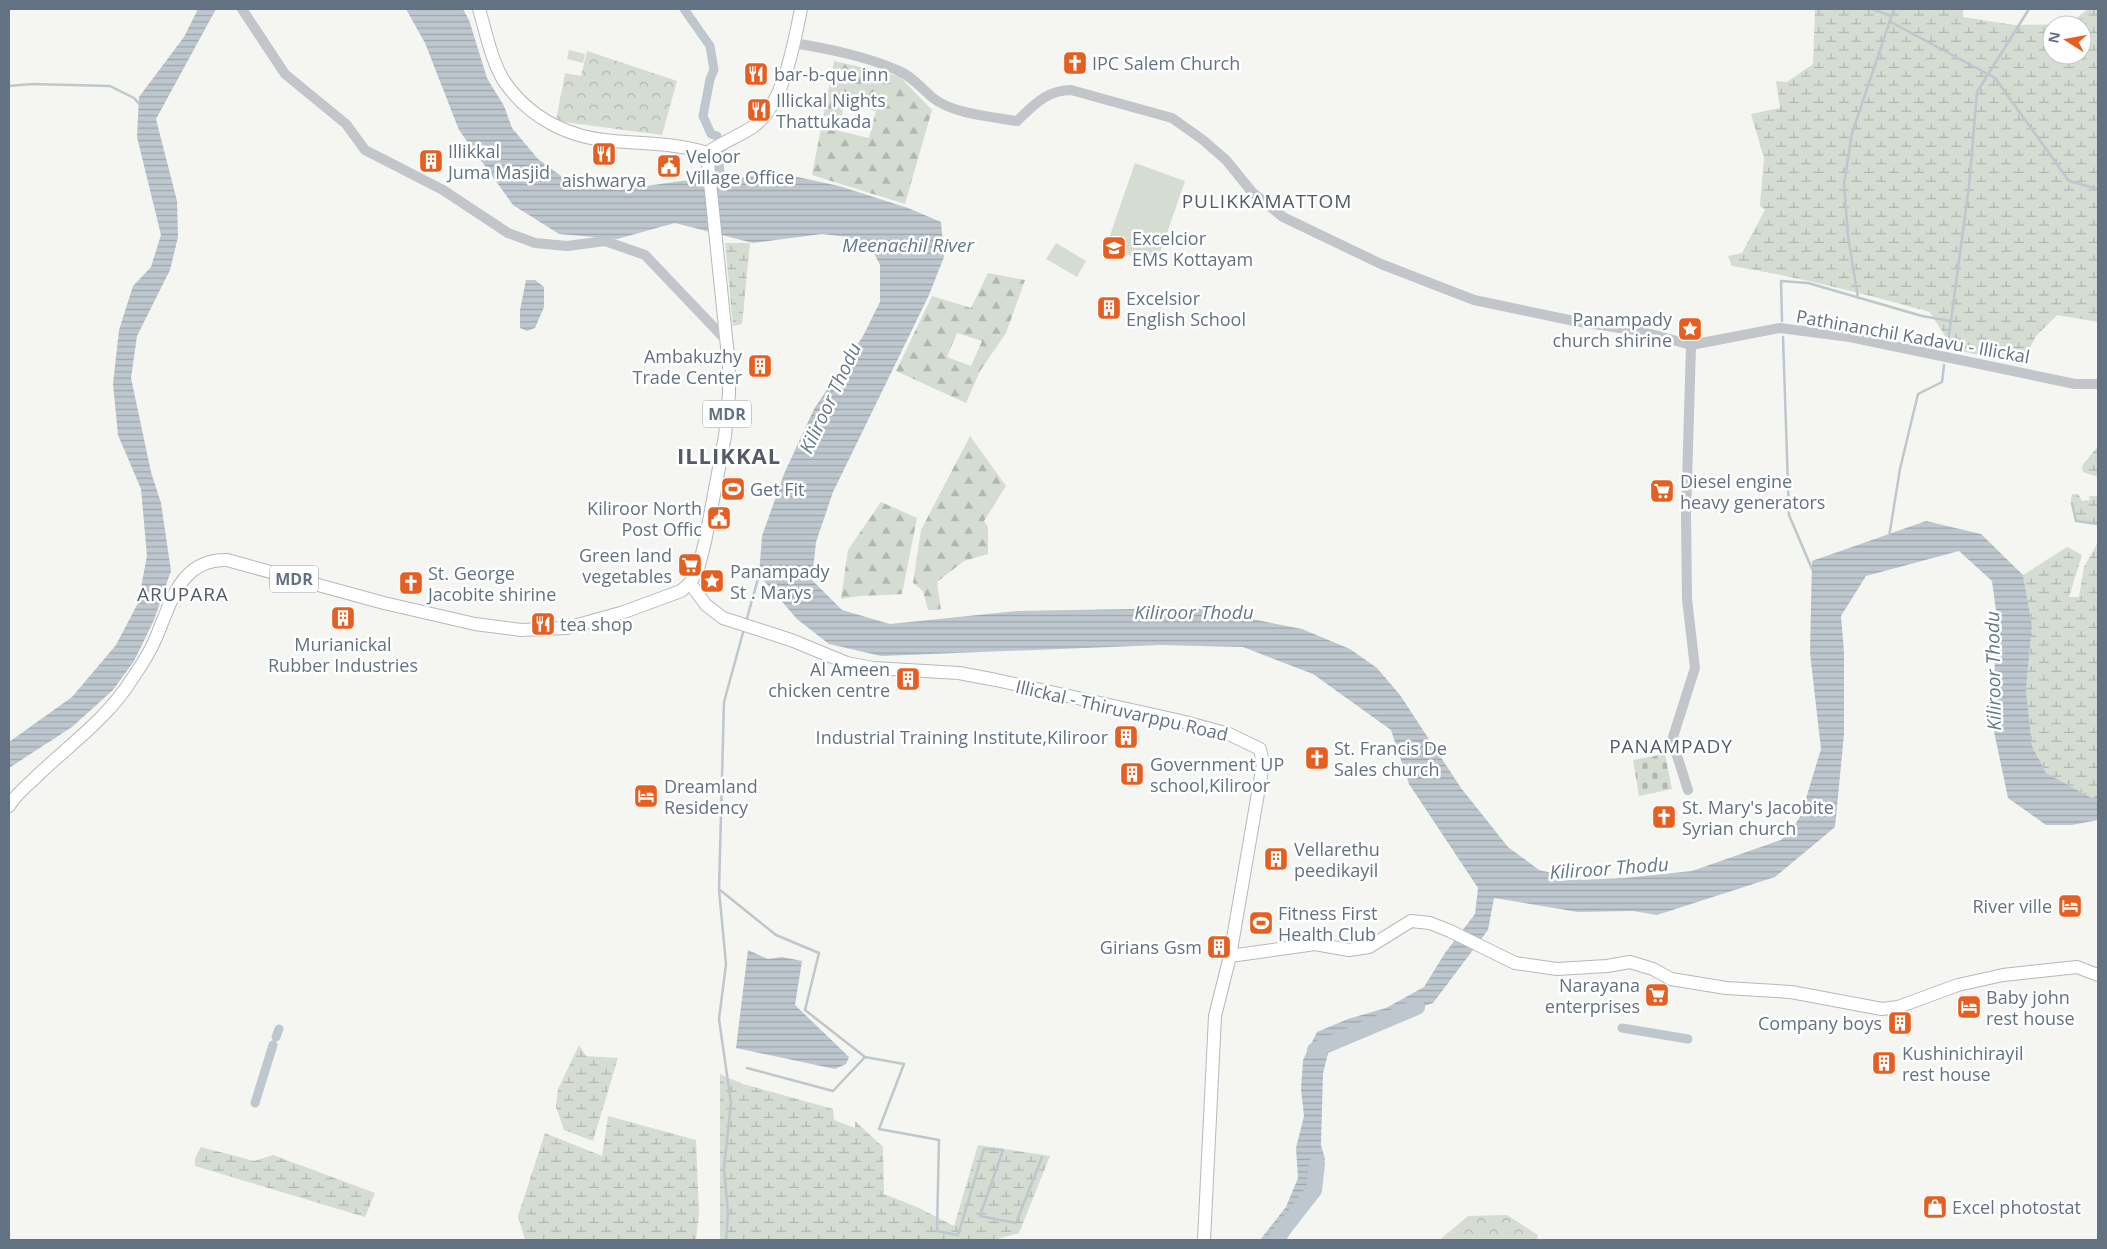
<svg xmlns="http://www.w3.org/2000/svg" width="2107" height="1249" font-family="'Open Sans',sans-serif">
<style>
.forest{fill:url(#forest-firs);fill-rule:evenodd}
.wetland{fill:url(#wetland-marsh);fill-rule:evenodd}
.cemetery{fill:url(#cemetery-stones)}
.park{fill:url(#park-crowns)}
.pitch{fill:#d5dcd2}
.water{fill:url(#water-rules)}
.lines{fill:none;stroke-linecap:round;stroke-linejoin:round}
.stream{stroke:#bdc7cd;stroke-width:2.5}
.canal{stroke:#bdc7cd;stroke-width:9}
.river{stroke:#bdc7cd;stroke-width:16}
.major-casing{stroke:#b5b9bd;stroke-width:14}
.minor{stroke:#c2c5c9;stroke-width:10}
.major{stroke:#fff;stroke-width:12}
.labels{text-anchor:middle;dominant-baseline:central;stroke-width:5;stroke-linejoin:round;paint-order:stroke}
.shield{fill:#fff;stroke:#929ca8;stroke-width:1}
.shield-label{font-size:16px;font-weight:bold;fill:#637283}
.poi-label{font-size:18px;fill:#637283;stroke:#fff;text-anchor:start}
.street-label{font-size:18px;fill:#637283;stroke:#fff}
.neighbourhood-label{font-size:19px;letter-spacing:1px;fill:#515c68;stroke:#fff}
.water-label{font-size:19px;font-style:italic;fill:#637a87;stroke:#fff}
.district-label{font-size:22px;font-weight:bold;letter-spacing:1px;fill:#515c68;stroke:#fff}
</style>
<defs>
<pattern id="forest-firs" width="22" height="20" patternUnits="userSpaceOnUse" patternTransform="scale(1.25)"><rect width="22" height="20" fill="#d5dcd2"/><path d="M5 1l3.5 6h-7zM16 11l3.5 6h-7z" fill="#b0b7b0"/></pattern>
<pattern id="wetland-marsh" width="20" height="14" patternUnits="userSpaceOnUse" patternTransform="scale(1.25)"><rect width="20" height="14" fill="#d5dcd2"/><path d="M1 5h8M5 5V1M11 12h8M15 12V8" fill="none" stroke="#b0b7b0"/></pattern>
<pattern id="cemetery-stones" width="16" height="16" patternUnits="userSpaceOnUse" patternTransform="scale(1.25)"><rect width="16" height="16" fill="#d5dcd2"/><path d="M2 7V4a2 2 0 0 1 4 0v3zM10 15v-3a2 2 0 0 1 4 0v3z" fill="#b0b7b0"/></pattern>
<pattern id="park-crowns" width="20" height="18" patternUnits="userSpaceOnUse" patternTransform="scale(1.25)"><rect width="20" height="18" fill="#d5dcd2"/><path d="M2 6a3 3 0 1 1 6 0M12 15a3 3 0 1 1 6 0" fill="none" stroke="#b0b7b0"/></pattern>
<pattern id="water-rules" width="6" height="5" patternUnits="userSpaceOnUse" patternTransform="scale(1.25)"><rect width="6" height="5" fill="#bdc7cd"/><path d="M0 2.5h6" fill="none" stroke="#9da6ac"/></pattern>
</defs>
<rect width="100%" height="100%" fill="#f5f5f1"/>
<!-- forest -->
<path class="forest" d="M834 61 899 76 932 110 905 204 812 175ZM844 103 876 111 869 138 839 131Z
M988 273 1025 280 1006 333 980 371 966 403 896 371 932 296 971 308ZM957 333 982 341 971 366 947 357Z
M970 436 1006 486 984 521 988 527V554L964 561 937 582 941 610H928L923 591 913 583 921 530Z
M881 502 917 518 902 594C881 596 861 594 841 599L848 550Z"/>
<!-- wetland -->
<path class="wetland" d="M1810 9H1963V17L2014 25 2069 24 2088 9H2098V322L2057 315 2036 336 2021 365 1953 349 1930 312C1865 294 1800 277 1732 266L1728 256 1742 253 1765 210 1760 206 1764 158 1751 114 1780 108 1776 81 1787 82 1813 64 1815 10ZM2052 25H2082V55H2052Z
M725 243H750L742 324 733 326Z
M2098 446V477L2083 472 2082 466Z
M2072 494H2078L2082 501 2090 500 2089 496H2098V525L2075 521 2071 500Z
M2098 542V795L2092 798 2046 773 2032 746 2026 690 2032 625 2023 575 2067 547 2082 555 2069 597H2079L2084 567Z
M579 1045 586 1056 618 1058 593 1141 564 1130 556 1107 558 1089Z
M720 1074 743 1084 833 1109 834 1120 855 1128V1121L883 1147 884 1194 917 1207 954 1226 978 1145 1050 1156 1019 1233 994 1240H720Z
M608 1116 696 1140 699 1214 696 1240H525L518 1216 545 1133 602 1156Z
M201 1147 254 1161 273 1155 375 1193 365 1217 195 1166V1158Z"/>
<!-- cemetery -->
<path class="cemetery" d="M1665 754 1672 789 1639 796 1633 760Z"/>
<!-- park -->
<path class="park" d="M587 51 677 81 662 135 556 121 565 73 581 76Z
M1507 1215 1538 1235 1537 1240H1442V1238L1468 1216Z"/>
<!-- pitch -->
<path class="pitch" d="M569 50 585 54 583 63 567 59Z
M1135 163 1185 181 1156 265 1106 247Z
M1056 243 1086 261 1077 277 1046 259Z"/>
<!-- water -->
<path class="water" d="M198 9H216L156 119 177 201 178 237 170 270 137 336 131 378 151 472 161 503 171 571 154 620 134 661 113 690 72 727 9 768V742L72 697 116 645 138 603 147 556 141 489 118 435 113 384 119 330 133 286 151 267 161 235 137 137 139 97 184 37Z
M406 9H463L469 20 487 78 504 106 512 128 538 159 561 176 581 186 619 190 681 181 740 178 775 172 839 186 908 208 941 222 944 257 929 295 833 492 816 542 812 580 842 610 890 624 1017 611 1196 608 1302 629 1350 649 1377 668 1400 695 1461 788 1508 847 1539 870 1582 880 1625 878 1692 871 1781 840 1793 828 1801 815 1821 749 1810 653 1812 561 1926 521 1981 534 2023 575 2032 625 2026 690 2032 746 2046 773 2092 798 2098 795V820L2072 825H2046L2008 798 1992 722 1997 618 1992 581 1959 551 1866 576 1841 616 1844 652V734L1835 827 1775 877 1657 915 1633 911 1578 912 1494 898 1488 930 1433 1003 1339 1035 1329 1050 1323 1073 1321 1145 1325 1159 1307 1206 1286 1240H1260L1286 1207 1298 1178 1296 1148 1304 1116 1301 1089 1303 1060 1317 1032 1348 1019 1386 1008 1424 987 1445 953 1475 914 1478 888 1409 784 1391 730 1313 674 1243 647 1160 645 881 656 829 644 797 619 759 575 762 536 784 474 814 409 863 336 880 302V265L870 245 848 237 822 234 753 243 675 223 617 239 559 234 513 205 459 130 425 43Z
M526 280H535L544 287V307L535 328 527 331 520 328V310Z
M748 950 768 959 782 957 802 961 795 1005 849 1057 846 1064 835 1069 736 1048Z"/>
<g class="lines">
<!-- stream -->
<path class="stream" d="M1872 9 1891 16
M1889 21 1995 78 2069 181 2098 189
M9 86 32 84 110 86 134 98 140 105
M1858 298 1848 236 1844 184 1852 133 1894 9
M1782 321 1781 281 1808 283 1922 316 1950 321
M1783 337 1789 515 1812 569
M1947 350 1969 186 1977 92 2029 9
M2072 503 2076 521 2098 524
M1889 537 1900 469 1918 394 1942 382 1944 365
M746 622 759 575
M720 890 776 935 819 953 805 1010 865 1057
M747 1068 833 1091 865 1057 904 1064 879 1129 939 1140 937 1231 958 1235 984 1149 1003 1150 980 1216 1016 1223 1042 1157
M726 1240 728 1213 724 1168 731 1103 719 1019 726 964 719 890 724 702 744 629"/>
<!-- canal -->
<path class="canal" d="M684 9 710 46 714 70 710 79 703 116 711 134 717 136
M723 153 719 165 723 190
M1622 1028 1688 1039
M276 1037 279 1029
M255 1103 273 1045"/>
<!-- river -->
<path class="river" d="M1315 1050 1417 1007
M1275 1240 1314 1190 1317 1164"/>
<defs>
<path id="major" d="M479 9C486 32 491 60 504 81 529 118 569 138 613 141 645 144 677 143 707 153
M707 153C722 142 740 136 754 126 784 104 794 43 801 9
M690 583 706 605 723 618 791 640 847 663 873 668 959 673 996 680 1181 721 1229 734 1260 749 1263 764 1230 956 1215 1016 1204 1240
M9 806C16 794 27 786 37 776 69 745 108 718 132 679 141 666 149 654 155 640 171 604 179 559 227 560L384 603 475 624 521 630 567 628 624 612 681 591 690 583 698 569 705 542 725 436 729 394V366L707 153
M1230 956 1315 944 1349 950 1369 947 1411 921 1430 923 1450 931 1515 963 1557 969 1607 966 1630 962 1653 969 1671 979 1726 988 1791 992 1882 1009 1898 1007 1958 985 2003 975 2077 967 2098 975"/>
</defs>
<!-- major casing -->
<use href="#major" class="major-casing"/>
<!-- minor -->
<path class="minor" d="M242 9 285 74 346 124 365 150 443 190 508 233 535 243 567 246 605 241 645 255 725 339
M794 43C829 49 865 56 897 70 912 76 921 88 933 98 953 114 993 117 1017 121 1034 105 1047 90 1071 90L1172 118 1203 140 1226 160 1252 192 1283 217 1381 264 1474 300 1574 321 1640 331 1691 345 1780 328 1850 337 2075 384H2098
M1688 790 1672 740 1695 668 1687 599 1686 516 1691 345"/>
<!-- major -->
<use href="#major" class="major"/>
</g>
<!-- icons -->
<defs>
<symbol id="church-square" viewBox="-11 -11 22 22"><rect x="-9" y="-9" width="18" height="18" rx="4" fill="#e65f20" stroke="#fff"/><path d="M-1.2-6h2.4v3.5h3.3v2.4h-3.3V6h-2.4V-.1h-3.3v-2.4h3.3Z" fill="#fff"/></symbol>
<symbol id="restaurant-square" viewBox="-11 -11 22 22"><rect x="-9" y="-9" width="18" height="18" rx="4" fill="#e65f20" stroke="#fff"/><path d="M-5-6h1v4h1v-4h1v4h1v-4h1v5L-1.5 .5V6h-2V.5L-5-1ZM5-6V6H3V1.5H1.5Q1.5-4 5-6Z" fill="#fff"/></symbol>
<symbol id="building-square" viewBox="-11 -11 22 22"><rect x="-9" y="-9" width="18" height="18" rx="4" fill="#e65f20" stroke="#fff"/><path d="M-4-6H4V6H1V3H-1V6H-4ZM-2.5-4.3h1.7v1.8h-1.7ZM.8-4.3h1.7v1.8H.8ZM-2.5-1h1.7V.8h-1.7ZM.8-1h1.7V.8H.8Z" fill="#fff"/></symbol>
<symbol id="civic-square" viewBox="-11 -11 22 22"><rect x="-9" y="-9" width="18" height="18" rx="4" fill="#e65f20" stroke="#fff"/><path d="M-.6-6.5H3V-4.5H.6V-3L4-1V1h2V6H-6V1h2V-1L-.6-3ZM-1.2 2.5V6h2.4V2.5Z" fill="#fff"/></symbol>
<symbol id="school-square" viewBox="-11 -11 22 22"><rect x="-9" y="-9" width="18" height="18" rx="4" fill="#e65f20" stroke="#fff"/><path d="M0-5L7-2L0 1L-7-2ZM-4 1L0 2.5L4 1V4Q0 6-4 4Z" fill="#fff"/></symbol>
<symbol id="sight-square" viewBox="-11 -11 22 22"><rect x="-9" y="-9" width="18" height="18" rx="4" fill="#e65f20" stroke="#fff"/><path d="M0-6L1.8-2.2L6-1.7L2.9 1.2L3.7 5.4L0 3.3L-3.7 5.4L-2.9 1.2L-6-1.7L-1.8-2.2Z" fill="#fff"/></symbol>
<symbol id="stadium-square" viewBox="-11 -11 22 22"><rect x="-9" y="-9" width="18" height="18" rx="4" fill="#e65f20" stroke="#fff"/><path d="M0-5a6.5 5 0 1 0 0 10a6.5 5 0 1 0 0-10ZM-3.5-1.8h7v3.6h-7Z" fill="#fff"/></symbol>
<symbol id="supermarket-square" viewBox="-11 -11 22 22"><rect x="-9" y="-9" width="18" height="18" rx="4" fill="#e65f20" stroke="#fff"/><path d="M-6-5.5h2.5l.6 2H6L4.5 2H-2.5L-4.4-4H-6ZM-1.5 3.2a1.3 1.3 0 1 0 .1 0ZM3 3.2a1.3 1.3 0 1 0 .1 0Z" fill="#fff"/></symbol>
<symbol id="hotel-square" viewBox="-11 -11 22 22"><rect x="-9" y="-9" width="18" height="18" rx="4" fill="#e65f20" stroke="#fff"/><path d="M-6-4.5h1.5V1H6V5H4.5V3h-9V5H-6ZM-4 0a1.8 1.8 0 1 1 3.6 0ZM.5 0V-2.5h3Q6-2.5 6 0Z" fill="#fff"/></symbol>
<symbol id="shop-square" viewBox="-11 -11 22 22"><rect x="-9" y="-9" width="18" height="18" rx="4" fill="#e65f20" stroke="#fff"/><path d="M-5-2.5h2.3a2.7 3.5 0 0 1 5.4 0H5L5.5 6h-11ZM-1.5-2.5h3a1.5 2.3 0 0 0-3 0Z" fill="#fff"/></symbol>
</defs>
<g fill-rule="evenodd">
<use href="#church-square" x="1061" y="49" width="28" height="28"/>
<use href="#restaurant-square" x="742" y="60" width="28" height="28"/>
<use href="#restaurant-square" x="745" y="96" width="28" height="28"/>
<use href="#restaurant-square" x="590" y="140" width="28" height="28"/>
<use href="#building-square" x="417" y="147" width="28" height="28"/>
<use href="#civic-square" x="655" y="152" width="28" height="28"/>
<use href="#school-square" x="1100" y="234" width="28" height="28"/>
<use href="#building-square" x="1095" y="294" width="28" height="28"/>
<use href="#sight-square" x="1676" y="315" width="28" height="28"/>
<use href="#building-square" x="746" y="352" width="28" height="28"/>
<use href="#stadium-square" x="719" y="475" width="28" height="28"/>
<use href="#supermarket-square" x="1648" y="477" width="28" height="28"/>
<use href="#civic-square" x="705" y="504" width="28" height="28"/>
<use href="#supermarket-square" x="676" y="551" width="28" height="28"/>
<use href="#sight-square" x="698" y="567" width="28" height="28"/>
<use href="#church-square" x="397" y="569" width="28" height="28"/>
<use href="#building-square" x="329" y="604" width="28" height="28"/>
<use href="#restaurant-square" x="529" y="610" width="28" height="28"/>
<use href="#building-square" x="894" y="665" width="28" height="28"/>
<use href="#building-square" x="1112" y="723" width="28" height="28"/>
<use href="#church-square" x="1303" y="744" width="28" height="28"/>
<use href="#building-square" x="1118" y="760" width="28" height="28"/>
<use href="#hotel-square" x="632" y="782" width="28" height="28"/>
<use href="#church-square" x="1650" y="803" width="28" height="28"/>
<use href="#building-square" x="1262" y="845" width="28" height="28"/>
<use href="#hotel-square" x="2056" y="892" width="28" height="28"/>
<use href="#stadium-square" x="1247" y="909" width="28" height="28"/>
<use href="#building-square" x="1205" y="933" width="28" height="28"/>
<use href="#supermarket-square" x="1643" y="981" width="28" height="28"/>
<use href="#hotel-square" x="1955" y="993" width="28" height="28"/>
<use href="#building-square" x="1886" y="1009" width="28" height="28"/>
<use href="#building-square" x="1870" y="1049" width="28" height="28"/>
<use href="#shop-square" x="1921" y="1193" width="28" height="28"/>
</g>
<g class="labels">
<!-- shield labels -->
<g class="shield">
<rect x="703" y="400.5" width="48" height="27" rx="4"/>
<rect x="270" y="565.5" width="48" height="27" rx="4"/>
</g>
<g class="shield-label">
<text x="727" y="414">MDR</text>
<text x="294" y="579">MDR</text>
</g>
<!-- poi labels -->
<g class="poi-label">
<text x="1092" y="63">IPC Salem Church</text>
<text x="774" y="74">bar-b-que inn</text>
<text x="776" y="100">Illickal Nights<tspan x="776" dy="21">Thattukada</tspan></text>
<text x="448" y="151">Illikkal<tspan x="448" dy="21">Juma Masjid</tspan></text>
<text x="686" y="156">Veloor<tspan x="686" dy="21">Village Office</tspan></text>
<text x="604" y="180" text-anchor="middle">aishwarya</text>
<text x="1132" y="238">Excelcior<tspan x="1132" dy="21">EMS Kottayam</tspan></text>
<text x="1126" y="298">Excelsior<tspan x="1126" dy="21">English School</tspan></text>
<text x="1672" y="319" text-anchor="end">Panampady<tspan x="1672" dy="21">church shirine</tspan></text>
<text x="742" y="356" text-anchor="end">Ambakuzhy<tspan x="742" dy="21">Trade Center</tspan></text>
<text x="1680" y="481">Diesel engine<tspan x="1680" dy="21">heavy generators</tspan></text>
<text x="750" y="489">Get Fit</text>
<text x="702" y="508" text-anchor="end">Kiliroor North<tspan x="702" dy="21">Post Offic</tspan></text>
<text x="672" y="555" text-anchor="end">Green land<tspan x="672" dy="21">vegetables</tspan></text>
<text x="730" y="571">Panampady<tspan x="730" dy="21">St . Marys</tspan></text>
<text x="428" y="573">St. George<tspan x="428" dy="21">Jacobite shirine</tspan></text>
<text x="560" y="624">tea shop</text>
<text x="343" y="644" text-anchor="middle">Murianickal<tspan x="343" dy="21">Rubber Industries</tspan></text>
<text x="890" y="669" text-anchor="end">Al Ameen<tspan x="890" dy="21">chicken centre</tspan></text>
<text x="1108" y="737" text-anchor="end">Industrial Training Institute,Kiliroor</text>
<text x="1334" y="748">St. Francis De<tspan x="1334" dy="21">Sales church</tspan></text>
<text x="1150" y="764">Government UP<tspan x="1150" dy="21">school,Kiliroor</tspan></text>
<text x="664" y="786">Dreamland<tspan x="664" dy="21">Residency</tspan></text>
<text x="1682" y="807">St. Mary's Jacobite<tspan x="1682" dy="21">Syrian church</tspan></text>
<text x="1294" y="849">Vellarethu<tspan x="1294" dy="21">peedikayil</tspan></text>
<text x="2052" y="906" text-anchor="end">River ville</text>
<text x="1278" y="913">Fitness First<tspan x="1278" dy="21">Health Club</tspan></text>
<text x="1202" y="947" text-anchor="end">Girians Gsm</text>
<text x="1640" y="985" text-anchor="end">Narayana<tspan x="1640" dy="21">enterprises</tspan></text>
<text x="1986" y="997">Baby john<tspan x="1986" dy="21">rest house</tspan></text>
<text x="1882" y="1023" text-anchor="end">Company boys</text>
<text x="1902" y="1053">Kushinichirayil<tspan x="1902" dy="21">rest house</tspan></text>
<text x="1952" y="1207">Excel photostat</text>
</g>
<!-- street labels -->
<g class="street-label">
<text transform="translate(1913 336) rotate(10)">Pathinanchil Kadavu - Illickal</text>
<text transform="translate(1122 710) rotate(13)">Illickal - Thiruvarppu Road</text>
</g>
<!-- neighbourhood labels -->
<g class="neighbourhood-label">
<text x="1267" y="201">PULIKKAMATTOM</text>
<text x="183" y="594">ARUPARA</text>
<text x="1671" y="746">PANAMPADY</text>
</g>
<!-- water labels -->
<g class="water-label">
<text x="908" y="245">Meenachil River</text>
<text transform="translate(830 398) rotate(-65)">Kiliroor Thodu</text>
<text x="1194" y="612">Kiliroor Thodu</text>
<text transform="translate(1993 671) rotate(-91)">Kiliroor Thodu</text>
<text transform="translate(1609 868) rotate(-4)">Kiliroor Thodu</text>
</g>
<!-- district labels -->
<g class="district-label">
<text x="729" y="455">ILLIKKAL</text>
</g>
</g>
<!-- border -->
<rect width="2107" height="1249" fill="none" stroke="#637283" stroke-width="20"/>
<!-- north arrow -->
<g transform="translate(2067 40) rotate(281)"><circle r="24" fill="#ffffff" stroke="#c1c7cd"/>
<path d="M0-4L9 19L0 12L-9 19Z" fill="#e65f20"/>
<text y="-8" font-size="14" font-weight="bold" text-anchor="middle" fill="#637283">N</text>
</g>
</svg>
